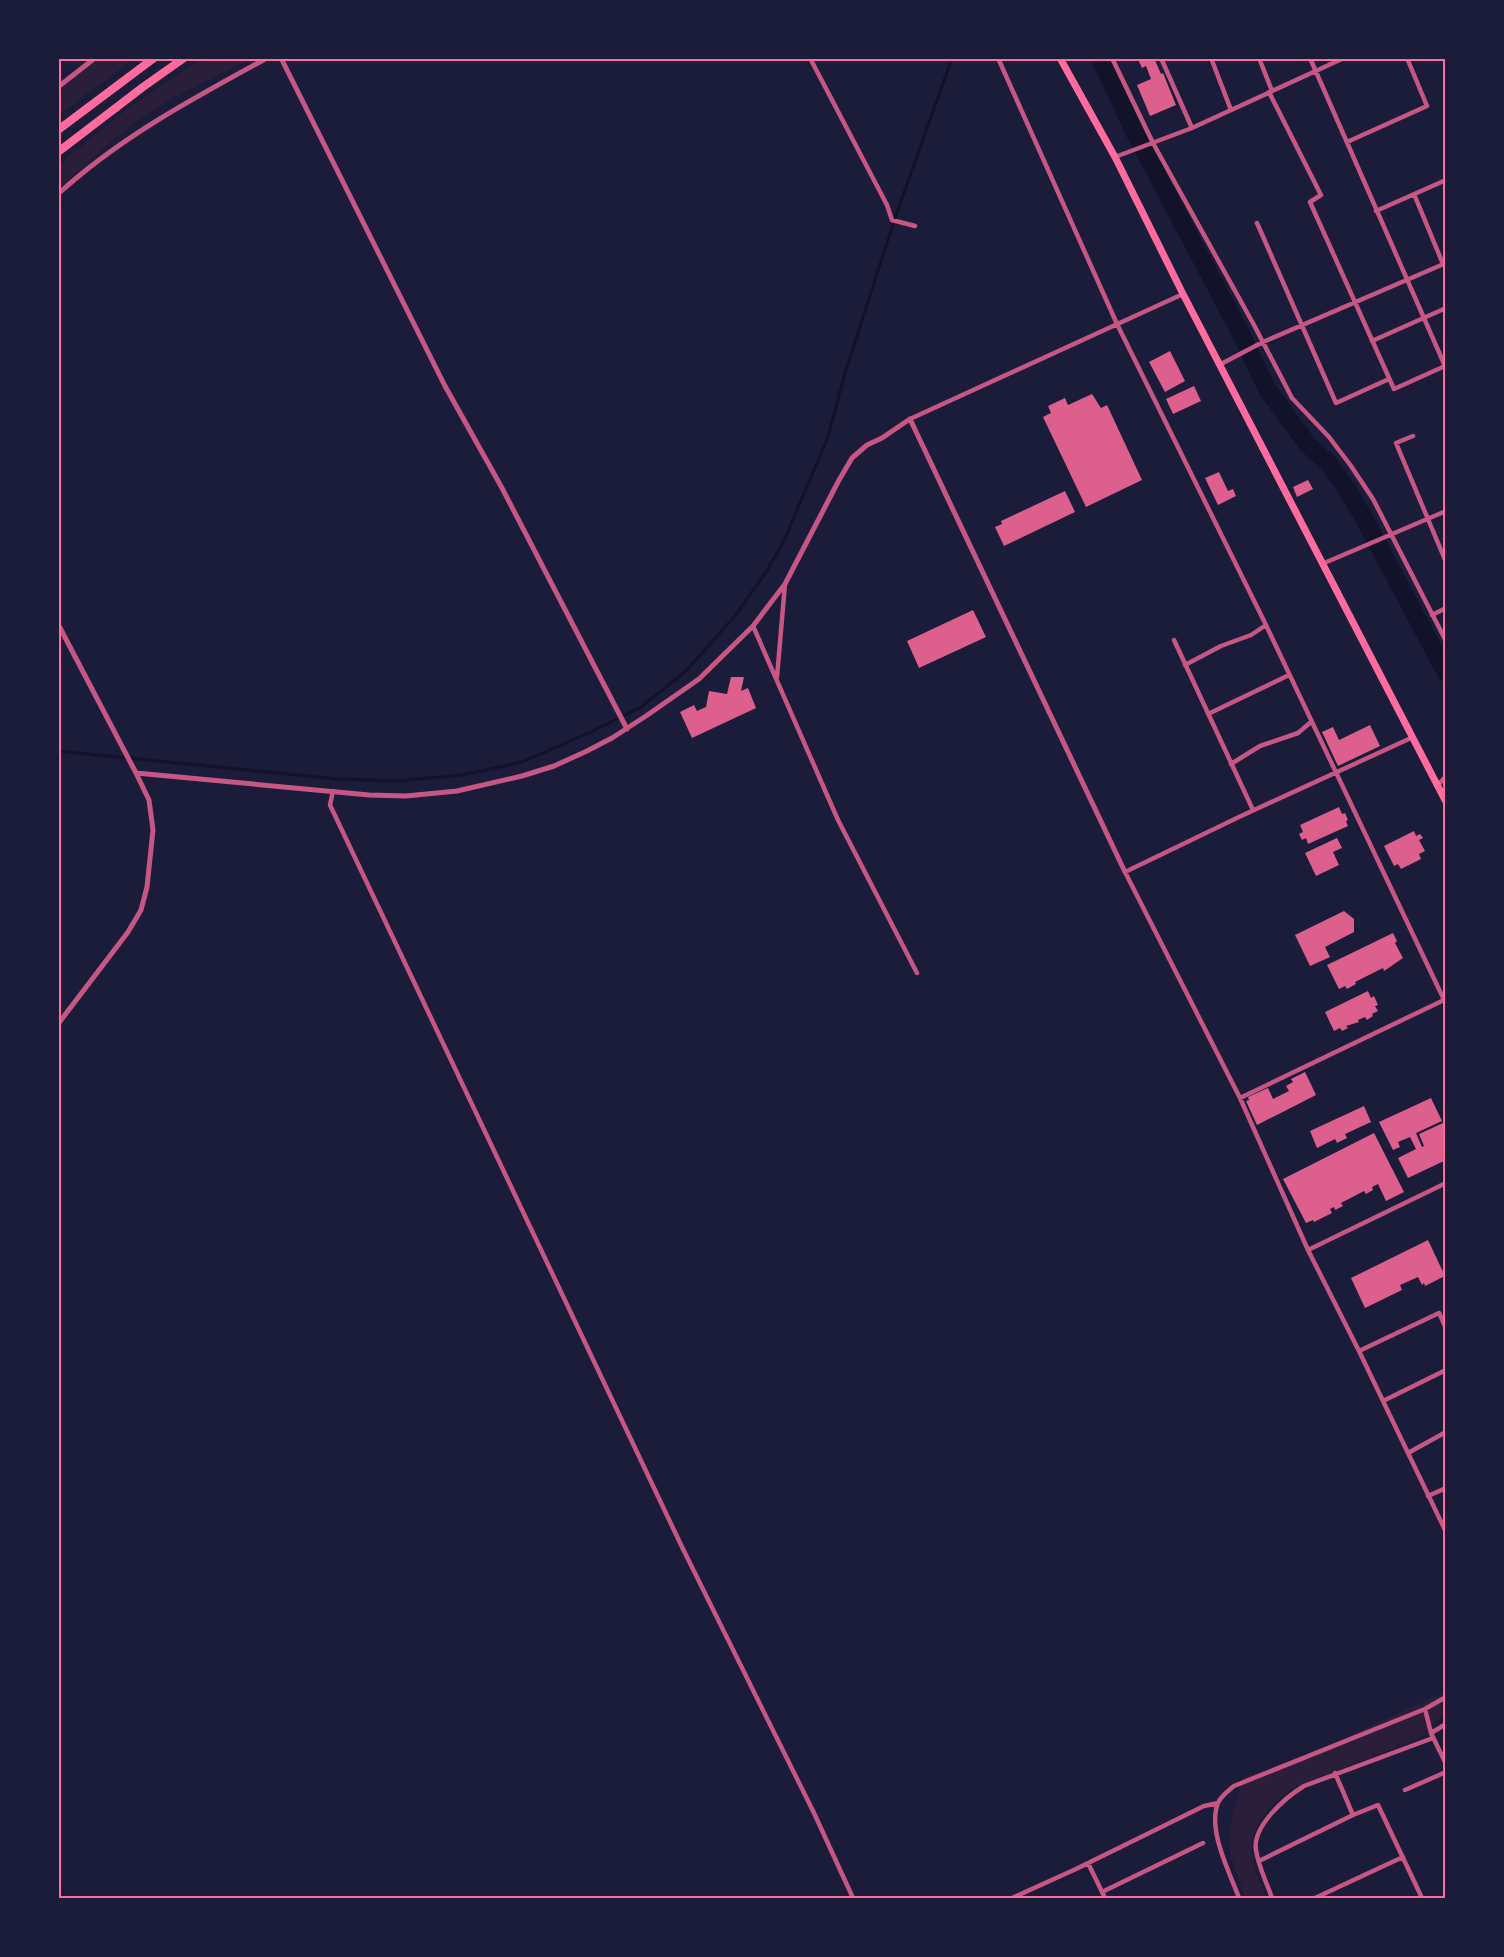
<svg xmlns="http://www.w3.org/2000/svg" width="1504" height="1957" font-family="'Varela Round',sans-serif">
<style>
.green{fill:#2a1e3b}
.lines{fill:none;stroke-linecap:round;stroke-linejoin:round}
.stream{stroke:#12122b;stroke-width:3}
.river{stroke:#12122b;stroke-width:18}
.building{fill:#dd5f8e}
.minor{stroke:#c65784;stroke-width:4.5}
.tertiary{stroke:#c65784;stroke-width:5}
.primary{stroke:#ff6b9d;stroke-width:7}
.motorway{stroke:#ff6b9d;stroke-width:8}
.neatline{fill:none;stroke:#ff6b9d;stroke-width:2}
</style>
<rect width="100%" height="100%" fill="#1b1b3a"/>
<!-- green -->
<path class="green" d="M99 59H134L59 115V90Z
M202 59H250C215 77 177 93 144 116 114 138 86 164 59 188V165L127 109Z
M1445 1692V1716L1437 1720 1420 1738 1295 1787C1274 1801 1248 1826 1252 1854 1254 1869 1261 1884 1266 1898H1245L1230 1853 1231 1821 1244 1777 1311 1753Z"/>
<g class="lines">
<!-- stream -->
<path class="stream" d="M58 751 337 779 397 781 462 775 522 762 593 731 641 707 686 671 735 616 766 572 784 541 828 437 845 373 895 218 952 58"/>
<!-- river -->
<path class="river" d="M1100 58 1135 133 1240 332 1267 389 1308 445 1328 463 1345 486 1365 520 1446 673"/>
</g>
<!-- building -->
<path class="building" d="M1154 58 1161 74 1163 73 1176 105 1150 116 1137 85 1151 79 1146 66 1142 68 1138 59Z
M1170 351 1185 381 1165 392 1149 362Z
M1194 386 1201 401 1173 414 1166 399Z
M1092 394 1101 408 1107 405 1142 480 1086 507 1043 417 1051 413 1048 406 1065 398 1068 405Z
M1219 472 1228 491 1233 489 1236 496 1218 505 1205 478Z
M1308 480 1313 489 1297 497 1293 487Z
M1065 491 1075 512 1004 546 995 527 1002 524 1001 521Z
M973 610 986 637 919 668 907 641Z
M731 677H744L741 691 748 688 756 708 692 738 680 712 694 705 697 711 706 707 709 691 727 694Z
M1370 725 1380 746 1338 766 1322 732 1333 727 1339 740Z
M1339 807 1342 814 1345 813 1348 820 1346 821 1348 826 1308 844 1306 838 1302 840 1299 834 1303 832 1300 825Z
M1414 831 1416 836 1420 834 1423 838 1419 840 1425 851 1419 854 1421 859 1401 869 1398 864 1394 866 1384 846Z
M1337 838 1342 848 1333 852 1339 865 1316 876 1305 853Z
M1344 911 1354 919V932L1325 947 1330 957 1310 966 1295 935Z
M1393 933 1397 941 1395 943 1403 958 1384 971 1383 968 1355 982 1356 984 1347 989 1345 986 1339 989 1327 965Z
M1368 991 1371 998 1374 996 1378 1005 1375 1006 1378 1011 1372 1014 1373 1016 1367 1020 1365 1017 1358 1020 1359 1022 1346 1026 1348 1028 1342 1031 1340 1028 1334 1031 1325 1012Z
M1305 1072 1316 1095 1257 1125 1246 1101 1249 1100 1248 1097 1268 1088 1273 1099 1289 1091 1286 1086 1293 1082 1291 1079Z
M1431 1098 1442 1121 1416 1133 1422 1147 1424 1146 1419 1134 1443 1123 1446 1128V1154L1443 1155 1446 1160 1408 1178 1398 1158 1416 1149 1410 1137 1398 1142 1400 1147 1393 1150 1379 1122Z
M1364 1106 1371 1122 1345 1134 1347 1138 1337 1143 1335 1139 1317 1148 1310 1131Z
M1374 1133 1404 1192 1386 1201 1378 1184 1372 1187 1373 1190 1366 1194 1364 1191 1341 1203 1343 1206 1335 1210 1334 1207 1330 1209 1332 1213 1314 1222 1313 1220 1306 1223 1283 1179Z
M1428 1240 1445 1276 1425 1286 1424 1283 1422 1285 1418 1277 1400 1285 1402 1290 1365 1308 1351 1278Z"/>
<g class="lines">
<!-- minor -->
<path class="minor" d="M810 58 887 205 892 220 915 226
M998 58 1117 324 1266 625 1446 1004
M1112 58 1153 143 1254 325 1292 398 1329 437 1351 466 1373 499 1446 641
M1161 58 1192 128
M1211 58 1231 110
M1259 58 1272 91
M1310 58 1445 366
M1269 92 1321 195 1310 202 1394 389 1445 366
M1347 142 1427 106 1407 58
M1115 157 1192 128 1344 58
M1414 194 1443 264
M1376 211 1446 180
M1257 223 1336 403 1389 379
M1372 341 1446 308
M1221 364 1263 342 1446 263
M910 419 1183 294
M1413 436 1396 443 1446 562
M1322 564 1446 511
M1432 615 1446 608
M753 626 838 820 917 973
M1174 640 1253 810
M1185 665 1221 646 1251 635 1266 625
M777 677 785 584
M1208 714 1289 675
M1411 738 1239 817 1125 872 1240 1098 1308 1250 1359 1351 1446 1532
M1231 764 1260 746 1298 733 1311 722
M1438 785 1446 776
M333 791 330 805 682 1547 814 1813 853 1898
M1240 1098 1444 1000
M1308 1250 1446 1183
M1359 1351 1439 1313 1446 1328
M1383 1401 1446 1370
M1408 1453 1446 1432
M1428 1496 1446 1488
M1425 1709 1431 1733 1446 1764
M1431 1733 1446 1724
M1335 1773 1353 1815
M1405 1790 1446 1772
M1259 1861 1353 1815 1378 1805 1422 1898
M1088 1863 1105 1898
M1102 1892 1203 1843
M1012 1898 1076 1869 1204 1806 1218 1803
M1239 1898C1230 1873 1207 1830 1218 1803 1221 1796 1228 1791 1234 1786L1425 1709 1446 1697
M1272 1898C1267 1883 1258 1866 1256 1850 1252 1826 1286 1797 1304 1786L1433 1738
M1315 1898 1403 1857"/>
<!-- tertiary -->
<path class="tertiary" d="M281 58 445 386 502 488 627 729
M58 87 95 58
M58 194C120 137 194 98 267 58
M58 624 136 773 149 800 153 830 147 887 141 910 128 932 58 1024
M136 773 369 795 406 796 457 791 522 776 554 766 587 751 612 738 646 716 699 679 753 626 785 584 839 480 852 458 867 445 882 438 910 419 1125 872"/>
<!-- primary -->
<path class="primary" d="M1060 58 1115 157 1183 294 1446 802"/>
<!-- motorway -->
<path class="motorway" d="M58 130 154 58
M58 152 143 87 184 58"/>
</g>
<!-- border -->
<rect width="1504" height="1957" fill="none" stroke="#1b1b3a" stroke-width="120"/>
<rect x="60" y="60" width="1384" height="1837" class="neatline"/>
</svg>
